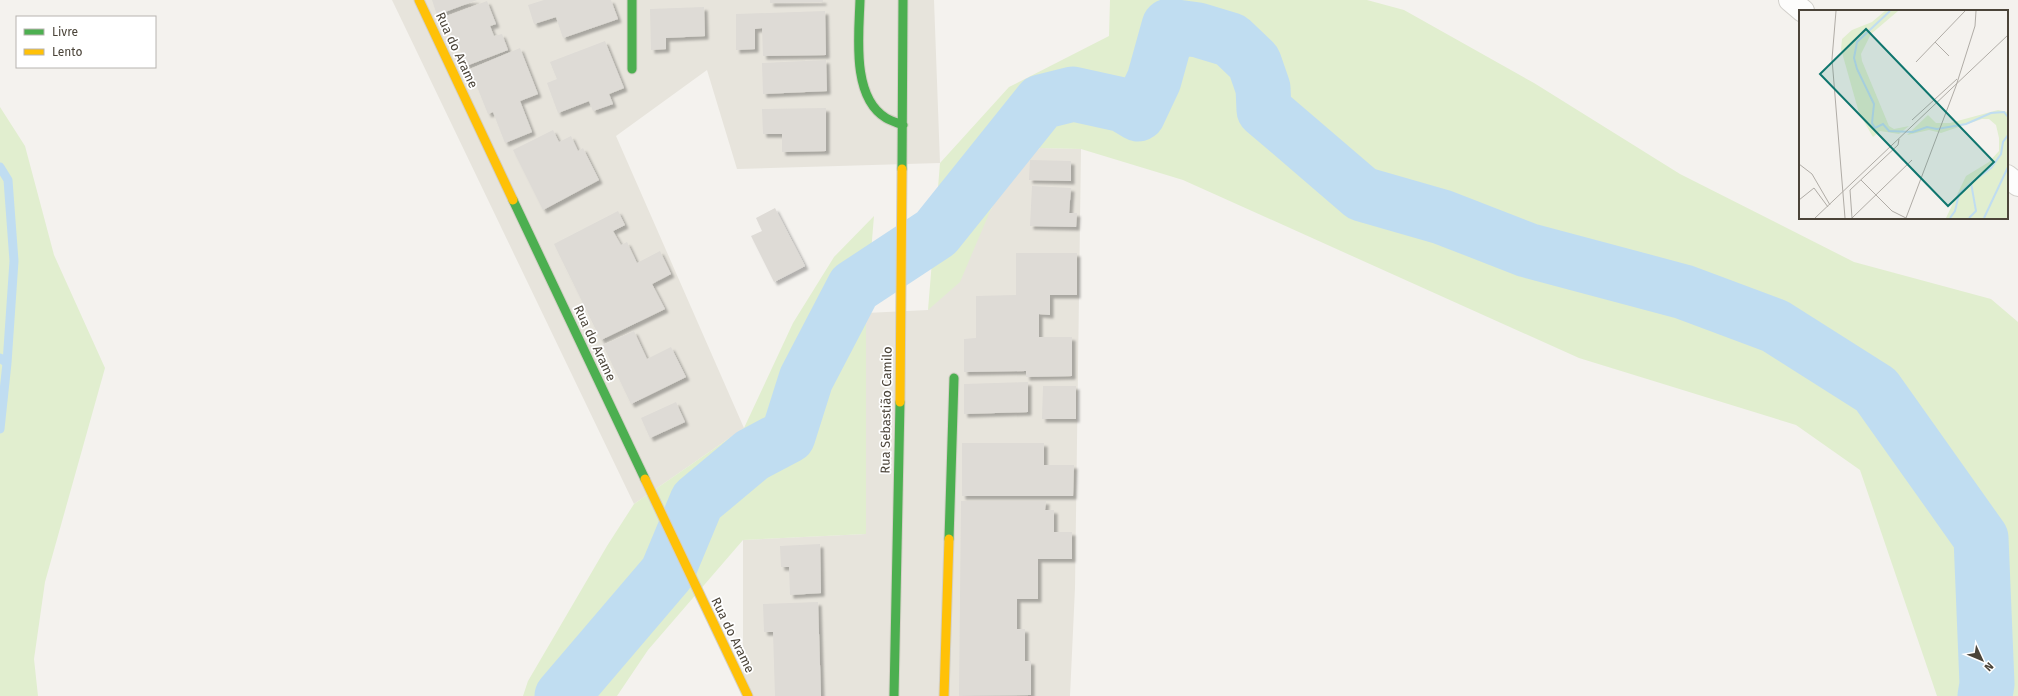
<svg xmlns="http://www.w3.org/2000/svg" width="2018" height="696" font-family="'Fira Sans',sans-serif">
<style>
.residential{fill:#e7e4dc}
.green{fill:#e1eecf}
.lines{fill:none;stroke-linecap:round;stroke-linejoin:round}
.stream{stroke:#c0ddf1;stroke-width:9}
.river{stroke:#c0ddf1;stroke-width:55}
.building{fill:#dedbd6;filter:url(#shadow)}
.street-casing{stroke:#d2d0cb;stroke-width:24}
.fast-casing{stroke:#d3cfc5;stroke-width:11}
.slow-casing{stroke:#d3cfc5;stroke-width:11}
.street{stroke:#fdfdfc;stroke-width:22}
.fast{stroke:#4caf50;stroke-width:9}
.slow{stroke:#ffc107;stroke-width:9}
.labels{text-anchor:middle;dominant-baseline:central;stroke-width:3.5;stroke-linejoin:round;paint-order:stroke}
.street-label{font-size:13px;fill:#4b4439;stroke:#fff}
.inset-river{fill:none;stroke:#c0ddf1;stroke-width:2}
.inset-road{fill:none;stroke:#b0aca6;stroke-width:1}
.view{fill:#0f766e;fill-opacity:0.15;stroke:#0f766e;stroke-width:2}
.inset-edge{fill:none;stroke:#4b4439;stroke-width:2}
</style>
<defs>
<filter id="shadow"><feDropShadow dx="3.5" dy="3.5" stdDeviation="1" flood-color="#0004"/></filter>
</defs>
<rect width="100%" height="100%" fill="#f4f2ee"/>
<!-- residential -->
<path class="residential" d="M392 0H934L940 163 737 169 707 70 616 136 744 428 634 504Z
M1040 148 1081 149 1075 588 1070 696H743V540L866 534V313L928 310 991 209 1014 167Z"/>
<!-- green -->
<path class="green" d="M1110 0H1367L1404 10 1534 83 1680 174 1854 262 1991 299 2018 322V696H1937L1860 470 1796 425 1579 358 1183 180 1081 149 1040 148 1014 167 991 209 960 282 928 310 940 163 1009 87 1109 36Z
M0 107 25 146 54 255 105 368 45 582 34 659 38 696H0Z
M874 216 866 313V534L743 540 648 650 617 696H523L528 681 607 546 634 504 744 428 793 323 834 257Z"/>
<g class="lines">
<!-- stream -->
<path class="stream" d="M0 167 8 180 14 261 7 363
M0 358 7 363 0 429"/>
<!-- river -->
<path class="river" d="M562 696 667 573 697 501 752 455 788 436 806 379 854 287 936 233 1041 102 1073 94 1123 105 1138 114 1154 80 1169 26 1198 30 1231 40 1254 62 1263 88 1264 110 1362 194 1442 217 1527 250 1684 292 1775 326 1876 390 1981 538 1987 684 1985 696"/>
</g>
<!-- building -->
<path class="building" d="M432 0H477L437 15Z
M544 0H611L618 19 563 38 556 17 534 24 528 5Z
M770 0H823V2L770 3Z
M487 1 496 24 490 26 494 36 502 34 508 50 466 66 456 39 453 41 444 17Z
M704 7 705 36 666 38V49L651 50 650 9Z
M825 11 826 55 763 56 762 28 755 29V49L736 50V14Z
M605 41 624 88 609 94 613 104 593 111 589 101 558 113 547 83 557 79 550 62Z
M520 48 538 94 520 101 532 132 505 143 493 112 488 114 470 69Z
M826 60 827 91 763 94 762 63Z
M826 108V151L782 152V134H763L762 109Z
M553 130 559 142 571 136 578 151 583 148 599 180 543 210 513 150Z
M1030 160 1071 161V181L1029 180Z
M1032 186 1071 188 1069 213H1077L1076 227 1030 226Z
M775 208 805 266 774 282 751 236 762 231 756 218Z
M618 211 625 225 613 231 621 245 627 242 637 263 660 251 671 274 652 284 665 309 601 340 554 244Z
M1016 253H1077V295H1050V315L1039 314V337H1072V376L1026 377V371L964 372V339L976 338V296L1016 295Z
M634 331 647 359 671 347 686 377 631 404 603 345Z
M1028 382V412L964 414V384Z
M1043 386H1076V419H1042Z
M676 402 685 422 650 438 641 418Z
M962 443H1044V465H1074L1073 496H962Z
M961 501H1046L1045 510H1054V532H1072V559H1038V599H1017V629H1025V661H1031V695L959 696Z
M820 544 821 593 790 595 789 567H781L780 546Z
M818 602 821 696H775L773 632H764L763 604Z"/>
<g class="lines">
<defs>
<path id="street" d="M1790 0 1803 11
M2007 176 2018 185"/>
<path id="fast" d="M632 0V69
M860 0C859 34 851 97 886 118 891 121 898 123 903 125
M902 169 903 0
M513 200 645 479
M949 539 954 378
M894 696 900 402"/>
<path id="slow" d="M419 0 513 200
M900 402 902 169
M645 479 748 696
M944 696 949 539"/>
</defs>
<!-- street casing -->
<use href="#street" class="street-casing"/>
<!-- fast casing -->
<use href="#fast" class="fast-casing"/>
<!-- slow casing -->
<use href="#slow" class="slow-casing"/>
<!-- street -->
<use href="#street" class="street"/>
<!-- fast -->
<use href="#fast" class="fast"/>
<!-- slow -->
<use href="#slow" class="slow"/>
</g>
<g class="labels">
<!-- street labels -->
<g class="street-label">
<text transform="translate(457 50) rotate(65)">Rua do Arame</text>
<text transform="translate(595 343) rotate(65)">Rua do Arame</text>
<text transform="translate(886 410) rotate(-89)">Rua Sebastião Camilo</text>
<text transform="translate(733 635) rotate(64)">Rua do Arame</text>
</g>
</g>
<!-- overview -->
<g transform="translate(1799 10)">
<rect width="209" height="209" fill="#f4f2ee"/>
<path d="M86 1H99L72 24 62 44 63 51 90 116 95 119 110 116 100 124 81 121 74 127 60 103 42 39 43 29 53 20 73 12ZM199 100 209 102V208H147L167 166 190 152 200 141V128L197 115 190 109H183L142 123 130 120 108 125 129 105 137 113H151Z" fill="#e1eecf"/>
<path class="inset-river" d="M91 1 58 32 55 48 58 59 75 94 73 113 76 118 84 114 90 121 114 122 128 117 138 119 167 114 192 103 205 102 209 107M151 208 156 201 160 184 172 173M170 208 177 201 172 173 192 158 202 144 204 132 209 125M185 208 209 157"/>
<path class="inset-road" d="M37 1 33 49 46 208M136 32 150 46M117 52 166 1M113 110 158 69M0 154 13 164 31 195M62 170 93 201 107 208M51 180 99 135 100 129M51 180 53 208M0 190 15 178 29 197M16 208 209 25M53 208 113 150M107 208 157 76 176 16 177 1"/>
<path class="view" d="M67 19 195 152 149 196 21 64Z"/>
<rect width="209" height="209" class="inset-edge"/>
</g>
<!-- legend -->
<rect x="16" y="16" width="140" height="52" fill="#ffffff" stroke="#b7b4b0"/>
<rect x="24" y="29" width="20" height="6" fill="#4caf50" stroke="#b7b4b0"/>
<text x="52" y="36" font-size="12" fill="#4b4439">Livre</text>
<rect x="24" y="49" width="20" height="6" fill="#ffc107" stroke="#b7b4b0"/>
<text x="52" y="56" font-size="12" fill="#4b4439">Lento</text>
<!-- north arrow -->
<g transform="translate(1982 660) rotate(134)" stroke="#ffffff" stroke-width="3" paint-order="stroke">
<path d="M0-3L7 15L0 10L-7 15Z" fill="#4b4439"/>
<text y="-6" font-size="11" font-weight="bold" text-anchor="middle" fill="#4b4439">N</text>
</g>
</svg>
